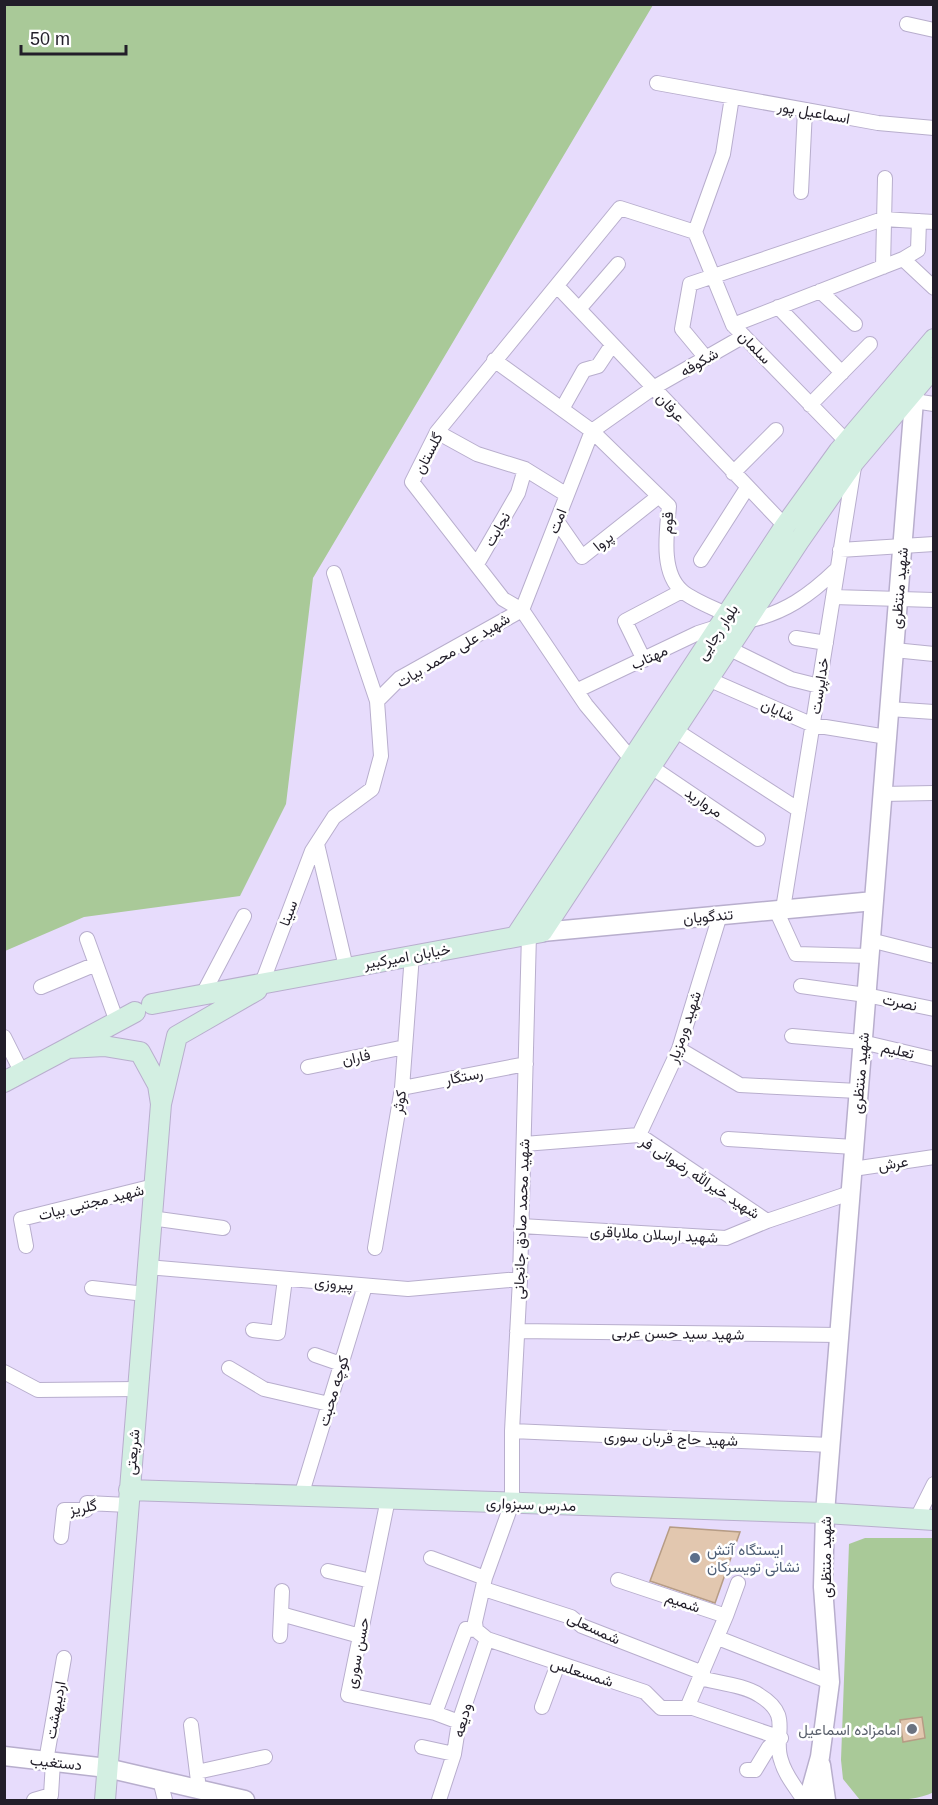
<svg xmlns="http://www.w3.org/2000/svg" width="938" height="1805" font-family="Arial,Vazirmatn,sans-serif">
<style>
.green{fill:#a9c998}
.building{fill:#e2c7af;stroke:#b69c85;stroke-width:1.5}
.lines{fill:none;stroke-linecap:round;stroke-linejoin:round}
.minor-casing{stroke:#b8aecd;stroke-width:16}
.tertiary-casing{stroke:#b8aecd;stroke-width:21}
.secondary-casing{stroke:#b8aecd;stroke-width:22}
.minor{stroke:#fff;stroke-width:14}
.tertiary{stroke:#fff;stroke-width:18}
.secondary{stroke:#d3efe2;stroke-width:20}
.service-dot{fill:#5c6f8a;stroke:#fff;stroke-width:2}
.worship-dot{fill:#6b7280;stroke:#fff;stroke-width:2}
.labels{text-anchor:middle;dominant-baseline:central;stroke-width:5;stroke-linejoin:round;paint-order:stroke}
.street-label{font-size:15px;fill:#221e29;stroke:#fff}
.service-label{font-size:15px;fill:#4e5e75;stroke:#fff;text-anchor:start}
.worship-label{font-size:15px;fill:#5b616d;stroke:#fff;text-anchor:end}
</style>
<rect width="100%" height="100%" fill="#e7dcfc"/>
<!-- green -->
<path class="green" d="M5 4 653 5 313 578 286 804 240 896 84 917 5 951Z
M865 1538H933L934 1792C911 1803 884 1800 860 1800L843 1779 841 1760 849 1544Z"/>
<!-- building -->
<path class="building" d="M670 1527 740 1532 715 1603 650 1581Z
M922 1717 925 1738 903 1742 900 1720Z"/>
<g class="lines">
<defs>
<path id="minor" d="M907 24 934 30
M657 83 878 123 934 128
M801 192 805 110
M919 221 918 250 903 259 934 288
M695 232 733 325 847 442
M695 232 723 154 732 97
M883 267 885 178
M557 286 785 526
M820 291 855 324
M778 307 842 373
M579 309 618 264
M733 325 903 259
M706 358 682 329 690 284 883 219 934 222
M494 360 592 431 669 506C667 531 660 572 682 591 694 601 714 608 728 615
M914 401 934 404
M810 405 870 344
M562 409 584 370 598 366 612 345
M437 432 477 454 525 469 567 495
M733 473 776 430
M557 521 582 557 659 496
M840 550 934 544
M701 560 747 488
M477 564 518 493 525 469
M334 573 377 701
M833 597 934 600
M746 621C784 614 810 595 837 569
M796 638 826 643
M728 648 791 679 819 686
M894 650 934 654
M644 660 625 621 682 591
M708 679 813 725 887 737
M578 690 698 633 720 626
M889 709 934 712
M675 730 799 810
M632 760 586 705 522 610 503 599 412 482 437 432 620 208 695 232
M650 766 758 839
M882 794 934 793
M317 844 346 967
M783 909 854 467
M776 910 796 954 869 956
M87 939 117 1022
M870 940 934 956
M262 983 312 851 334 817 372 789 381 756 377 701 400 678 522 610 592 431 653 388 744 336
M801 986 866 995 934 1009
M41 987 96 964
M203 994 244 916
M792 1036 862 1042 934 1059
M4 1037 22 1073
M679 1049 740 1085 858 1091
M308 1067 405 1047
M402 1088 526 1064
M639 1135 679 1049 720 915
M728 1139 854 1147
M524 1144 639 1135 767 1221
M853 1169 934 1157
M151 1218 223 1228
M521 1226 726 1238 767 1221 850 1193
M26 1246 21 1219 154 1186
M375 1248 402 1088 412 955
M147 1267 408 1289 520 1279
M92 1288 145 1294
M253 1330 278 1333 285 1279
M517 1331 839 1335
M315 1355 341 1364
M229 1368 264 1389 329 1404
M4 1372 38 1390 138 1389
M512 1431 830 1445
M301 1496 365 1286
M388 1499 348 1695 435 1713 459 1722
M916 1520 934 1484
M61 1537 64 1510H86L87 1503 128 1505
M431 1558 485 1578
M328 1571 371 1581
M618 1580 726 1616 687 1708
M484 1589 571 1617 582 1626 703 1673
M282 1591 281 1614 360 1636
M726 1616 738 1583
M476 1630 475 1622 485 1578 512 1503V1431L520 1279 529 934
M280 1636 281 1614
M718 1638 830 1682
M700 1678C718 1683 744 1685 759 1695 794 1716 772 1735 781 1760 785 1775 796 1788 804 1800
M542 1707 558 1664
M435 1713 466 1629 476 1630 487 1639 645 1692 661 1708H693L781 1738
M191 1725 198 1781
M422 1747 454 1754
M46 1761 64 1658
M747 1770H755L769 1747 781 1738
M197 1772 265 1757
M160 1780 165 1800
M34 1800 51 1795 53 1762
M439 1800 454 1754 459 1722 487 1639"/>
<path id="tertiary" d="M542 932 874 901
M4 1756 107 1768 245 1800
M821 1765 826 1800
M808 1800 820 1757 830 1682 823 1587 825 1513 915 388"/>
<path id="secondary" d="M516 936 785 526 839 451 934 339
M152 1004 542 932 799 541 854 462 934 367
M135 1012 68 1048 104 1046 140 1052 158 1085 161 1104 177 1036 257 990
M4 1082 68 1048
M129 1490 825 1513 934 1520
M105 1800 161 1104"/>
</defs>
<!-- minor casing -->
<use href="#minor" class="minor-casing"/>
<!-- tertiary casing -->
<use href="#tertiary" class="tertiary-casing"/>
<!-- secondary casing -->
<use href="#secondary" class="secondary-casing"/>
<!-- minor -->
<use href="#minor" class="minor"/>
<!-- tertiary -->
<use href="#tertiary" class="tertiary"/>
<!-- secondary -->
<use href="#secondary" class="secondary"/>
</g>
<!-- markers -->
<circle class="service-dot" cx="695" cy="1558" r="6"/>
<circle class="worship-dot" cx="912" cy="1729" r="6"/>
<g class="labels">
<!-- street labels -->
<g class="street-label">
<text transform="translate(814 112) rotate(10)">اسماعیل پور</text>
<text transform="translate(755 347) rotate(46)">سلمان</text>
<text transform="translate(699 362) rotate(-30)">شکوفه</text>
<text transform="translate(671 407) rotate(47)">عرفان</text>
<text transform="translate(428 453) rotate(-62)">گلستان</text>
<text transform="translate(557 521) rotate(-69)">امت</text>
<text transform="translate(667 523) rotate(-88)">قوم</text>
<text transform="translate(497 529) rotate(-60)">نجابت</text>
<text transform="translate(603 541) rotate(-39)">پروا</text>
<text transform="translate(899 588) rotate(-85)">شهید منتظری</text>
<text transform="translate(717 632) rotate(-57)">بلوار رجایی</text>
<text transform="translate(453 650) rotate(-31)">شهید علی محمد بیات</text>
<text transform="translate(649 657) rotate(-25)">مهتاب</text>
<text transform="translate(819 686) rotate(-81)">خداپرست</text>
<text transform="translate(778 710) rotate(24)">شایان</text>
<text transform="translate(704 802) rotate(34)">مروارید</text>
<text transform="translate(288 913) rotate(-69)">سینا</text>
<text transform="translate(708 916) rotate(-5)">تندگویان</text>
<text transform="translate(407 956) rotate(-10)">خیابان امیرکبیر</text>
<text transform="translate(900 1002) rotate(12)">نصرت</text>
<text transform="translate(684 1027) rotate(-71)">شهید ورمزیار</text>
<text transform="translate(898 1050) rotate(13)">تعلیم</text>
<text transform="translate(356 1057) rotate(-12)">فاران</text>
<text transform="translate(860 1073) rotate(-85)">شهید منتظری</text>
<text transform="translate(464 1076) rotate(-11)">رستگار</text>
<text transform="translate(399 1102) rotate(-81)">کوثر</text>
<text transform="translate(893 1163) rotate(-9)">عرش</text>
<text transform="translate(700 1177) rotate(33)">شهید خیرالله رضوانی فر</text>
<text transform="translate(91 1202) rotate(-14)">شهید مجتبی بیات</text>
<text transform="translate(521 1219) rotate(-88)">شهید محمد صادق جانجانی</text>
<text transform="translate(654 1234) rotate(3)">شهید ارسلان ملاباقری</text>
<text transform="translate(334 1283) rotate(5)">پیروزی</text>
<text transform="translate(678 1333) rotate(1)">شهید سید حسن عربی</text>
<text transform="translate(333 1391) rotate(-73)">کوچه محبت</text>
<text transform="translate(671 1438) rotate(2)">شهید حاج قربان سوری</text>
<text transform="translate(132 1452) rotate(-85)">شریعتی</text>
<text transform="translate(531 1504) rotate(2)">مدرس سبزواری</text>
<text transform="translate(83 1507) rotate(-11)">گلریز</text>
<text transform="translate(825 1557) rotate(-90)">شهید منتظری</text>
<text transform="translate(683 1602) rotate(19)">شمیم</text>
<text transform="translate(594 1628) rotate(25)">شمسعلی</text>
<text transform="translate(357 1653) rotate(-79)">حسن سوری</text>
<text transform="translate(582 1672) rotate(18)">شمسعلس</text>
<text transform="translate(55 1710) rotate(-80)">اردیبهشت</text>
<text transform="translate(462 1720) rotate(-75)">ودیعه</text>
<text transform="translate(56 1762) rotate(6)">دستغیب</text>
</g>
<!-- service labels -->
<g class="service-label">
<text x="707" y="1549">ایستگاه آتش<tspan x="707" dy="17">نشانی تویسرکان</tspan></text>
</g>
<!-- worship labels -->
<g class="worship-label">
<text x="900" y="1729">امامزاده اسماعیل</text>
</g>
</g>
<!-- border -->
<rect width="938" height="1805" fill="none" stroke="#221e29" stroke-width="12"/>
<!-- scale -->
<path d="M21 45v9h105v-9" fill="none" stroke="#221e29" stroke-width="3"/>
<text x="30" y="45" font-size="18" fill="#221e29" stroke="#ffffff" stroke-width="4.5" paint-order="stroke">50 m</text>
</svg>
